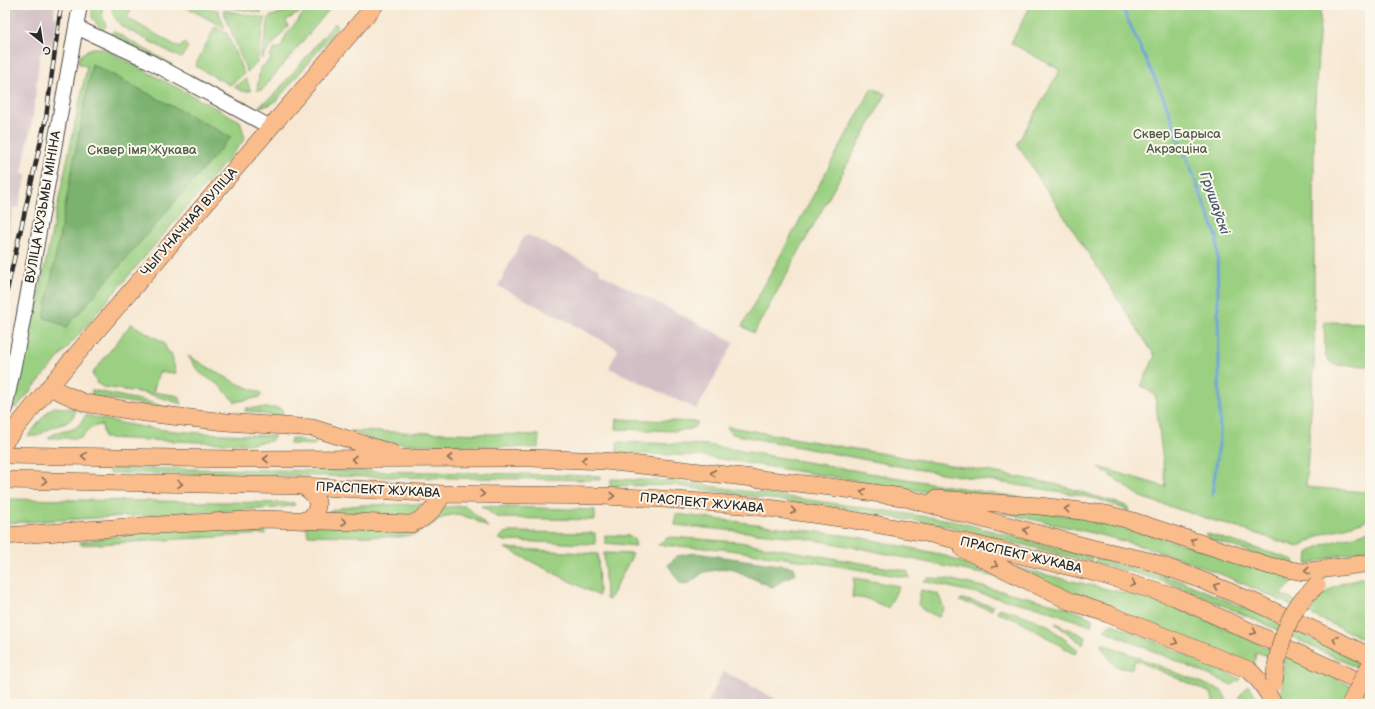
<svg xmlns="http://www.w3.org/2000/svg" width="1375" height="709" font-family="'Balsamiq Sans',sans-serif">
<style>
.industrial{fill:#d2bec5}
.green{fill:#9bd082;stroke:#637e56}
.forest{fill:#7cb270;stroke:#546e4e}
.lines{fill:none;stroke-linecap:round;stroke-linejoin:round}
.stream{stroke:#6fa3db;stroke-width:3}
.minor-casing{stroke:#4a4744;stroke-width:16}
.major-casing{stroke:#4a4744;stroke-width:18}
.minor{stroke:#fff;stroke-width:14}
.major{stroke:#f9bc8a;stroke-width:17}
.rail-casing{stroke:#2b2b2b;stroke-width:4.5}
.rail{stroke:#fbf7ec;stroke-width:3;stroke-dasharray:9;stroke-linecap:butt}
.major-bridge-casing{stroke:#4a4744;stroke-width:18;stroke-linecap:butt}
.major-bridge{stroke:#f9bc8a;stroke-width:17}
.oneway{stroke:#886c56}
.labels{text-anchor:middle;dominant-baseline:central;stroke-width:4;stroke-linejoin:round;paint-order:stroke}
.park-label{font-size:13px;fill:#4d5d45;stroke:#fbf7ec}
.street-label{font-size:13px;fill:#2b2b2b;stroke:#fbf7ec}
.water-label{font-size:14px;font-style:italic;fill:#465b71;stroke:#fbf7ec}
</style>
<rect width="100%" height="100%" fill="#fbf7ec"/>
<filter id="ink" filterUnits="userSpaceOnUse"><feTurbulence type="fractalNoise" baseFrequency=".025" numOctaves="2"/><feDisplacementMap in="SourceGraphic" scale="8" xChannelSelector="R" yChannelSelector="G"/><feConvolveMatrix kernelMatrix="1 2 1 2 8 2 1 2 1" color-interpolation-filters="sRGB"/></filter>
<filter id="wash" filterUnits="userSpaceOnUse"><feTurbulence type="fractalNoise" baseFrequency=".012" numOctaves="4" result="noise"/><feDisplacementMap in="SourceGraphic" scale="16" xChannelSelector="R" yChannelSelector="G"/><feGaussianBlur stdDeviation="0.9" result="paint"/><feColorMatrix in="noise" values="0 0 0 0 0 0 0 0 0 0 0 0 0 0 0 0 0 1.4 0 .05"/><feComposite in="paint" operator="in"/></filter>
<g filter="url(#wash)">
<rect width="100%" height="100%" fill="#f7e8d3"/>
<!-- industrial -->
<path class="industrial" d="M5 5H55L54 17 57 18 51 53 40 52 33 116 22 173 27 175 18 208 13 207 6 256 5 257Z
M528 235 600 270 599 273 734 342 697 409 609 368 618 349 561 318 498 286 524 236 526 237Z
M723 671 785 704H707Z"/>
<!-- green -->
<path class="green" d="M92 5H102V14L106 26 102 31 92 17Z
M112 5H133L127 18 180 48 184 43 188 47 181 58 123 27C115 20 112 15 112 5Z
M182 5H193L218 10 225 28Z
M220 5H253L262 13 221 6Z
M303 5H305L299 13 286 20 288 26 261 59 269 17Z
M310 5H333L262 90H257L260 68 271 60 270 56 275 48H281L286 35Z
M1031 5H1321L1314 118V365L1306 487 1365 492 1368 486 1370 487V516L1365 521 1323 534 1298 547 1143 498 1098 467 1166 487 1155 395 1141 386 1155 356 1017 144 1060 70 1011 43Z
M223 10 265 18 257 63 247 72Z
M335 23 338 26 334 32 276 101 269 105 258 107 273 96Z
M215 27 227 33 244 74 230 85 195 66Z
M113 31 173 65 166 64 111 35Z
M93 48H102L240 121 245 139 16 408 12 406 29 311 35 312 87 67 78 63C79 55 86 50 93 48Z
M190 74 238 100 247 103 246 106 191 78Z
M246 79 251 91H242L234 87Z
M872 88 886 94 754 333 742 326Z
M1324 322 1370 323V366L1335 365 1328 360 1325 355Z
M131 324 163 342 168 352 171 353 176 373 159 372 153 392 179 396 182 404 145 393 103 387 98 384 92 374Z
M188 356 236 383 259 392 262 394 260 397 235 402 219 385 200 373Z
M92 390 149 402 175 410 91 396Z
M54 407 76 409 73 417 66 423 53 427 37 436H28L49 410Z
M246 408H278L282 410 283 414 282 417C269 416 258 412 245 411Z
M86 415C103 419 120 423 137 426 183 434 229 434 275 436L271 441 248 444 104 438 102 425C93 425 87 431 81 438H48C64 425 72 439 86 415Z
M617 419 698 422 695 426 691 429 676 431 616 429Z
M727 427H730L855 449 992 472 1059 485 1127 506 1129 511 1100 500 1074 494 909 468 736 435 731 433Z
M350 431 539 435 538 448 381 443Z
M291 438 317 443 314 445 290 444Z
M617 442 707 445 893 477 1023 498 940 494 702 456 617 453Z
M109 468 431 472 601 476V480L109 473Z
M611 479 674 481 950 520 1092 557 1091 562 948 526 839 509 672 485 610 486Z
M5 499 294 503 295 505 277 508 5 523Z
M424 504 427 505 416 514 410 516 324 513 345 507 361 505Z
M466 506 489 528 473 519 457 514 446 516 414 535 399 537 308 535 306 525 372 527 445 507Z
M481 506 595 510V520L501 518 495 516Z
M1040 512 1102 520 1298 578 1287 588 1281 595 1310 608C1316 602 1322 595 1328 591 1340 582 1356 579 1370 576V642C1307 613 1241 580 1176 557 1119 538 1061 525 1002 513Z
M676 514 858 537 940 554 1005 579 864 549 797 537 675 525Z
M261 525 266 534 81 545 80 542 147 531Z
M1370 529V547C1360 552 1348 553 1337 556 1326 558 1317 563 1307 565L1308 553C1320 544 1336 541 1350 537 1357 535 1364 535 1370 529Z
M509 532 595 533V544L505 541 499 539 504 533Z
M1205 533 1294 560 1295 567 1208 538Z
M605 535 631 536 634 539 636 546 605 543Z
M671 537 739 542 907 571 910 578 820 563 722 549 658 545 665 539Z
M505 548 598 554 599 596Z
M604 553 633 554 609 600 606 599Z
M1096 558 1181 581 1273 620 1370 667V674C1307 644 1244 613 1179 587 1152 577 1123 570 1095 563Z
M1008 566 1137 596 1175 607 1222 627 1370 694V704H1283L1281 691 1284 661 1256 652 1253 671Z
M854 578 899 586 888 608 868 599 852 597Z
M929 578 948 579 1027 597 1069 608 1091 618 1092 620 1091 626 1041 608 923 581Z
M921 590 938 594 944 608 939 617 923 610 918 604Z
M962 599 993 606 992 610 959 601Z
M999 608 1023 615 1047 625 1078 650 1075 654 1021 622 997 612Z
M1055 623 1086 637 1083 645Z
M1113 624 1121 627 1241 679 1232 685 1104 630 1107 627Z
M1102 643 1222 691 1229 704H1214L1211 693 1135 660 1132 668C1114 672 1110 658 1101 646Z
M1248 685 1257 697 1259 704H1240C1238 696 1243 691 1248 685Z"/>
<!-- forest -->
<path class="forest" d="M92 64 231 137 66 328 54 321 44 318Z
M695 553 794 567 796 573 772 587 730 568 704 572 688 584 680 583 668 565 677 556Z"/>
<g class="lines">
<!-- stream -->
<path class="stream" d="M1121 5 1164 99 1217 237 1220 437 1212 495"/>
</g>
</g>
<g filter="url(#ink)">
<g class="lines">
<defs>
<path id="minor" d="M76 27 147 60 270 127
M5 409 21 331 80 5"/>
<path id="major" d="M49 387 85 403 145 413 226 422 313 428 392 453
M5 441 70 362 375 5
M5 455 230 459 531 458 605 461 839 488 902 497 1091 548 1149 561 1194 577 1252 601 1370 656
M5 480 303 486 443 494 603 496 663 499 754 506 847 519 935 535 1096 573 1175 597 1370 686
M303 486C306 488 310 491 313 494 322 505 315 516 305 521
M936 499 1040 506 1106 514 1133 521 1270 566 1303 572 1370 563
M5 536 140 526 265 519 411 524C427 518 435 509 443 494
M963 549 1069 601 1108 614 1249 670C1260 680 1267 691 1274 704"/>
</defs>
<!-- minor casing -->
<use href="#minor" class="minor-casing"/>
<!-- major casing -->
<use href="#major" class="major-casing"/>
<!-- minor -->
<use href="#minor" class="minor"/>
<!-- major -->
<use href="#major" class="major"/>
<defs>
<path id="rail" d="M5 299 46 118 61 5"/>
</defs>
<!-- rail casing -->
<use href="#rail" class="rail-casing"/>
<!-- rail -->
<use href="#rail" class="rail"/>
<defs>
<path id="major-bridge" d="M1274 682C1277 654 1283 626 1300 603 1305 596 1311 591 1317 585
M1350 704 1370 665"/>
</defs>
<!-- major-bridge casing -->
<use href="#major-bridge" class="major-bridge-casing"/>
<!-- major-bridge -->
<use href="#major-bridge" class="major-bridge"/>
</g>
<!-- one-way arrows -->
<defs><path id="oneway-chevron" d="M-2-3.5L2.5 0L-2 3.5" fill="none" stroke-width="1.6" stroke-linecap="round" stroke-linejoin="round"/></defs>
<g class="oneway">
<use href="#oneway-chevron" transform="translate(84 456) rotate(-179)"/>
<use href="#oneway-chevron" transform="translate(450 458) rotate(-180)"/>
<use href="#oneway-chevron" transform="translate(266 459) rotate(-180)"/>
<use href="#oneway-chevron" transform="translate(354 459) rotate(179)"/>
<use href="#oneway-chevron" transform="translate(584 460) rotate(-178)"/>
<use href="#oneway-chevron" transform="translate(713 473) rotate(-174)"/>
<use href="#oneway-chevron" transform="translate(44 481) rotate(1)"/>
<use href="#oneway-chevron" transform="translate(180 484) rotate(1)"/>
<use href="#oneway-chevron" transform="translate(863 492) rotate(-172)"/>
<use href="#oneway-chevron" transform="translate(482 494) rotate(1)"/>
<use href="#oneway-chevron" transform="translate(612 496) rotate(3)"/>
<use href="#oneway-chevron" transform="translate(1067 509) rotate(-173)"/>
<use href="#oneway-chevron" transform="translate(793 511) rotate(8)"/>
<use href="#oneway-chevron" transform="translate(344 522) rotate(2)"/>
<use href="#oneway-chevron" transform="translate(1026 530) rotate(-165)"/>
<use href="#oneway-chevron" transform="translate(1193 541) rotate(-161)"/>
<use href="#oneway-chevron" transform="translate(995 565) rotate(26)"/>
<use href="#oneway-chevron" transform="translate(1307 571) rotate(176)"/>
<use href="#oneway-chevron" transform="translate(1133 584) rotate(17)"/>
<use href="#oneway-chevron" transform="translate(1216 586) rotate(-157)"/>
<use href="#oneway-chevron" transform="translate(1254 632) rotate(24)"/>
<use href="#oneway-chevron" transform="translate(1335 639) rotate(-155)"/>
<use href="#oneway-chevron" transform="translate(1175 642) rotate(22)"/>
</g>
</g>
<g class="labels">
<!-- park labels -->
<g class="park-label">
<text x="1177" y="134">Сквер Барыса<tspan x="1177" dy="15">Акрэсціна</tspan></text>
<text x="142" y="150">Сквер імя Жукава</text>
</g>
<!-- street labels -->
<g class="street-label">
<text transform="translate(43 207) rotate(-80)">ВУЛІЦА КУЗЬМЫ МІНІНА</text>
<text transform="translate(189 222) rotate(-49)">ЧЫГУНАЧНАЯ ВУЛІЦА</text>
<text transform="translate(378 490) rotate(3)">ПРАСПЕКТ ЖУКАВА</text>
<text transform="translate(702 503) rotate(5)">ПРАСПЕКТ ЖУКАВА</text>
<text transform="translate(1021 555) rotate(13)">ПРАСПЕКТ ЖУКАВА</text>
</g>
<!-- water labels -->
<g class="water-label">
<text transform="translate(1215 203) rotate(71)">Грушаўскі</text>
</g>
</g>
<!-- margin -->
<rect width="1375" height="709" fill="none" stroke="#fbf7ec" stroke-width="20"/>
<!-- north arrow -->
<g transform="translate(42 42) rotate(150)" stroke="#fbf7ec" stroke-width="3" paint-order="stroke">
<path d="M0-3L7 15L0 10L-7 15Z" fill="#2b2b2b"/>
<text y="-6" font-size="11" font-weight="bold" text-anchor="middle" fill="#2b2b2b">С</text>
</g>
</svg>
